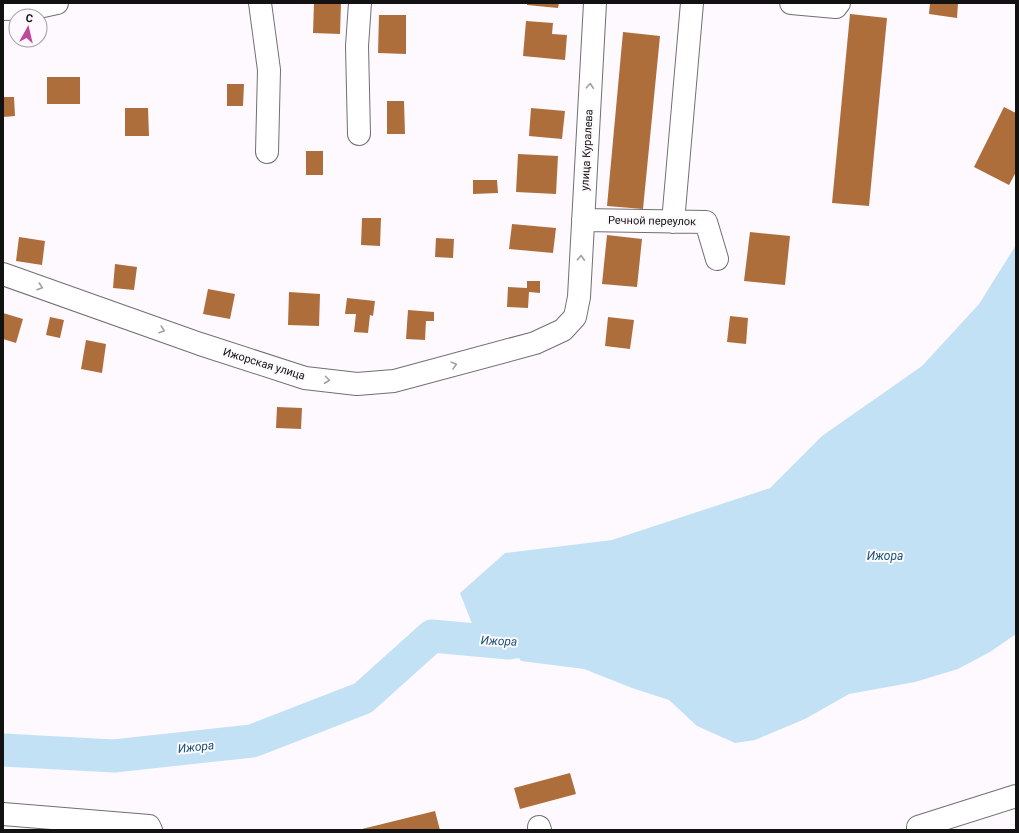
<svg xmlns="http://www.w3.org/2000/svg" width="1019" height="833" font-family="Roboto,sans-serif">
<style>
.water{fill:#c3e1f5}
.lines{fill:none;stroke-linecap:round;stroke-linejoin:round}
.river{stroke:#c3e1f5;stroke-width:33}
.building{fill:#ae6e3c}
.minor-casing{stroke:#726e72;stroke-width:24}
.minor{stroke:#fff;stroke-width:22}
.oneway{stroke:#a1a0a1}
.labels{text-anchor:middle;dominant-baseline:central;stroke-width:4;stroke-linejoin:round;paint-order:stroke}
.street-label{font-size:11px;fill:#131213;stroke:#fef9fe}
.water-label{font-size:12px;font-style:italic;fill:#175474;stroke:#fef9fe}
</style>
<rect width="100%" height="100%" fill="#fef9fe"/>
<!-- water -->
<path class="water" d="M1016 245V634L990 652 958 669 915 682 849 694 805 719 755 740 735 743 697 726 669 700 632 688 584 669 521 661 509 643 479 642 460 593 505 553 612 540 770 488 822 436 922 366 979 304Z"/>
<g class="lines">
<!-- river -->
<path class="river" d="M3 750 114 756 252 741 363 698 432 636 509 643 524 641"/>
</g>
<!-- building -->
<path class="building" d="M314 3H341L340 34 313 33Z
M527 3H559L558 8 527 5Z
M930 3H958L957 18 929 14Z
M850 14 887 18 869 206 832 203Z
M379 15H406V54L378 53Z
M526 21 553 23 552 34 567 35 565 60 523 56Z
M623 32 660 36 643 209 607 206Z
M47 77H80V104H47Z
M227 84H244L243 106H227Z
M3 97H14L15 116 3 117Z
M387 101H404L405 134H387Z
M1004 107 1016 113V172L1009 185 974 167Z
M125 108H148L149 136H125Z
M531 108 565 111 562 139 529 136Z
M306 151H323V175H306Z
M518 154 558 156 556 194 516 192Z
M473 180H497L498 193 473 194Z
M362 218H381L380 246 361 245Z
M512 224 556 228 553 253 509 249Z
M750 232 790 236 785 285 744 281Z
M607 235 642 239 637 287 602 284Z
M19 237 45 241 42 265 16 261Z
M436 238 454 239 453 258 435 257Z
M115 264 137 267 134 290 113 288Z
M527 281H540V293L529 292 528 308 507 307 508 287 527 288Z
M208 289 235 294 230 319 203 314Z
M289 292 320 294 319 326 288 325Z
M347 298 375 301 373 316 370 315 368 333 354 332 356 314H345Z
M408 310 434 312V321H426L425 340 406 339Z
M3 313 23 319 16 343 3 339Z
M730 316 748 318 746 344 727 342Z
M50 317 64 320 60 338 46 335Z
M608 317 634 320 630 349 605 346Z
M86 340 106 344 102 373 81 369Z
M277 407 302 408 301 429 276 428Z
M570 773 576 794 520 809 514 788Z
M435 811 440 830H362V829Z"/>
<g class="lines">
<defs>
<path id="minor" d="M260 3 269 70 267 152
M791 3 836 7 839 3
M3 9 34 8 57 3
M359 134 357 46 360 3
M583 220 706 222 717 259
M673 222 692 3
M3 274 200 344 305 378 357 384 394 381 535 343 563 330 575 317 579 297 595 3
M3 814 149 826 151 830
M539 827 540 830
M918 830V827L1016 796"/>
</defs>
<!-- minor casing -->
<use href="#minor" class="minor-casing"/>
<!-- minor -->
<use href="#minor" class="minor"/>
</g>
<!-- one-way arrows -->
<defs><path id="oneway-chevron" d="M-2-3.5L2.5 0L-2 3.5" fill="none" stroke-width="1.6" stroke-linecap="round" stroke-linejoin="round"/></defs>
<g class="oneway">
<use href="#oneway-chevron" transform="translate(590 86) rotate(-87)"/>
<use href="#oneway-chevron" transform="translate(581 258) rotate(-87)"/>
<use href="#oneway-chevron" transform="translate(40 287) rotate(19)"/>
<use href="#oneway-chevron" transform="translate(162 330) rotate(19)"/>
<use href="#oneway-chevron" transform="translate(454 365) rotate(-15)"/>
<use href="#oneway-chevron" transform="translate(327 380) rotate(7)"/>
</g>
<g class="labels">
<!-- street labels -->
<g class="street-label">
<text transform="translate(587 150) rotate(-87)">улица Куралева</text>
<text transform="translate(652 221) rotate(1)">Речной переулок</text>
<text transform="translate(264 364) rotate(17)">Ижорская улица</text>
</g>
<!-- water labels -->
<g class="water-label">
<text x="885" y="556">Ижора</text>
<text transform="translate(499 641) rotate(2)">Ижора</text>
<text transform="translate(196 747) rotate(-6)">Ижора</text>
</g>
</g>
<!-- border -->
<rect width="1019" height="833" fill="none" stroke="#131213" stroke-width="8"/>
<!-- north arrow -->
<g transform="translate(28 28) rotate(8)"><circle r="19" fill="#fef9fe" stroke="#a09da0"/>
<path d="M0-3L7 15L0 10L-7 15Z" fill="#c0489e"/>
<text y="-6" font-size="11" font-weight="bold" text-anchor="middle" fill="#131213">С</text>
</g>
</svg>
